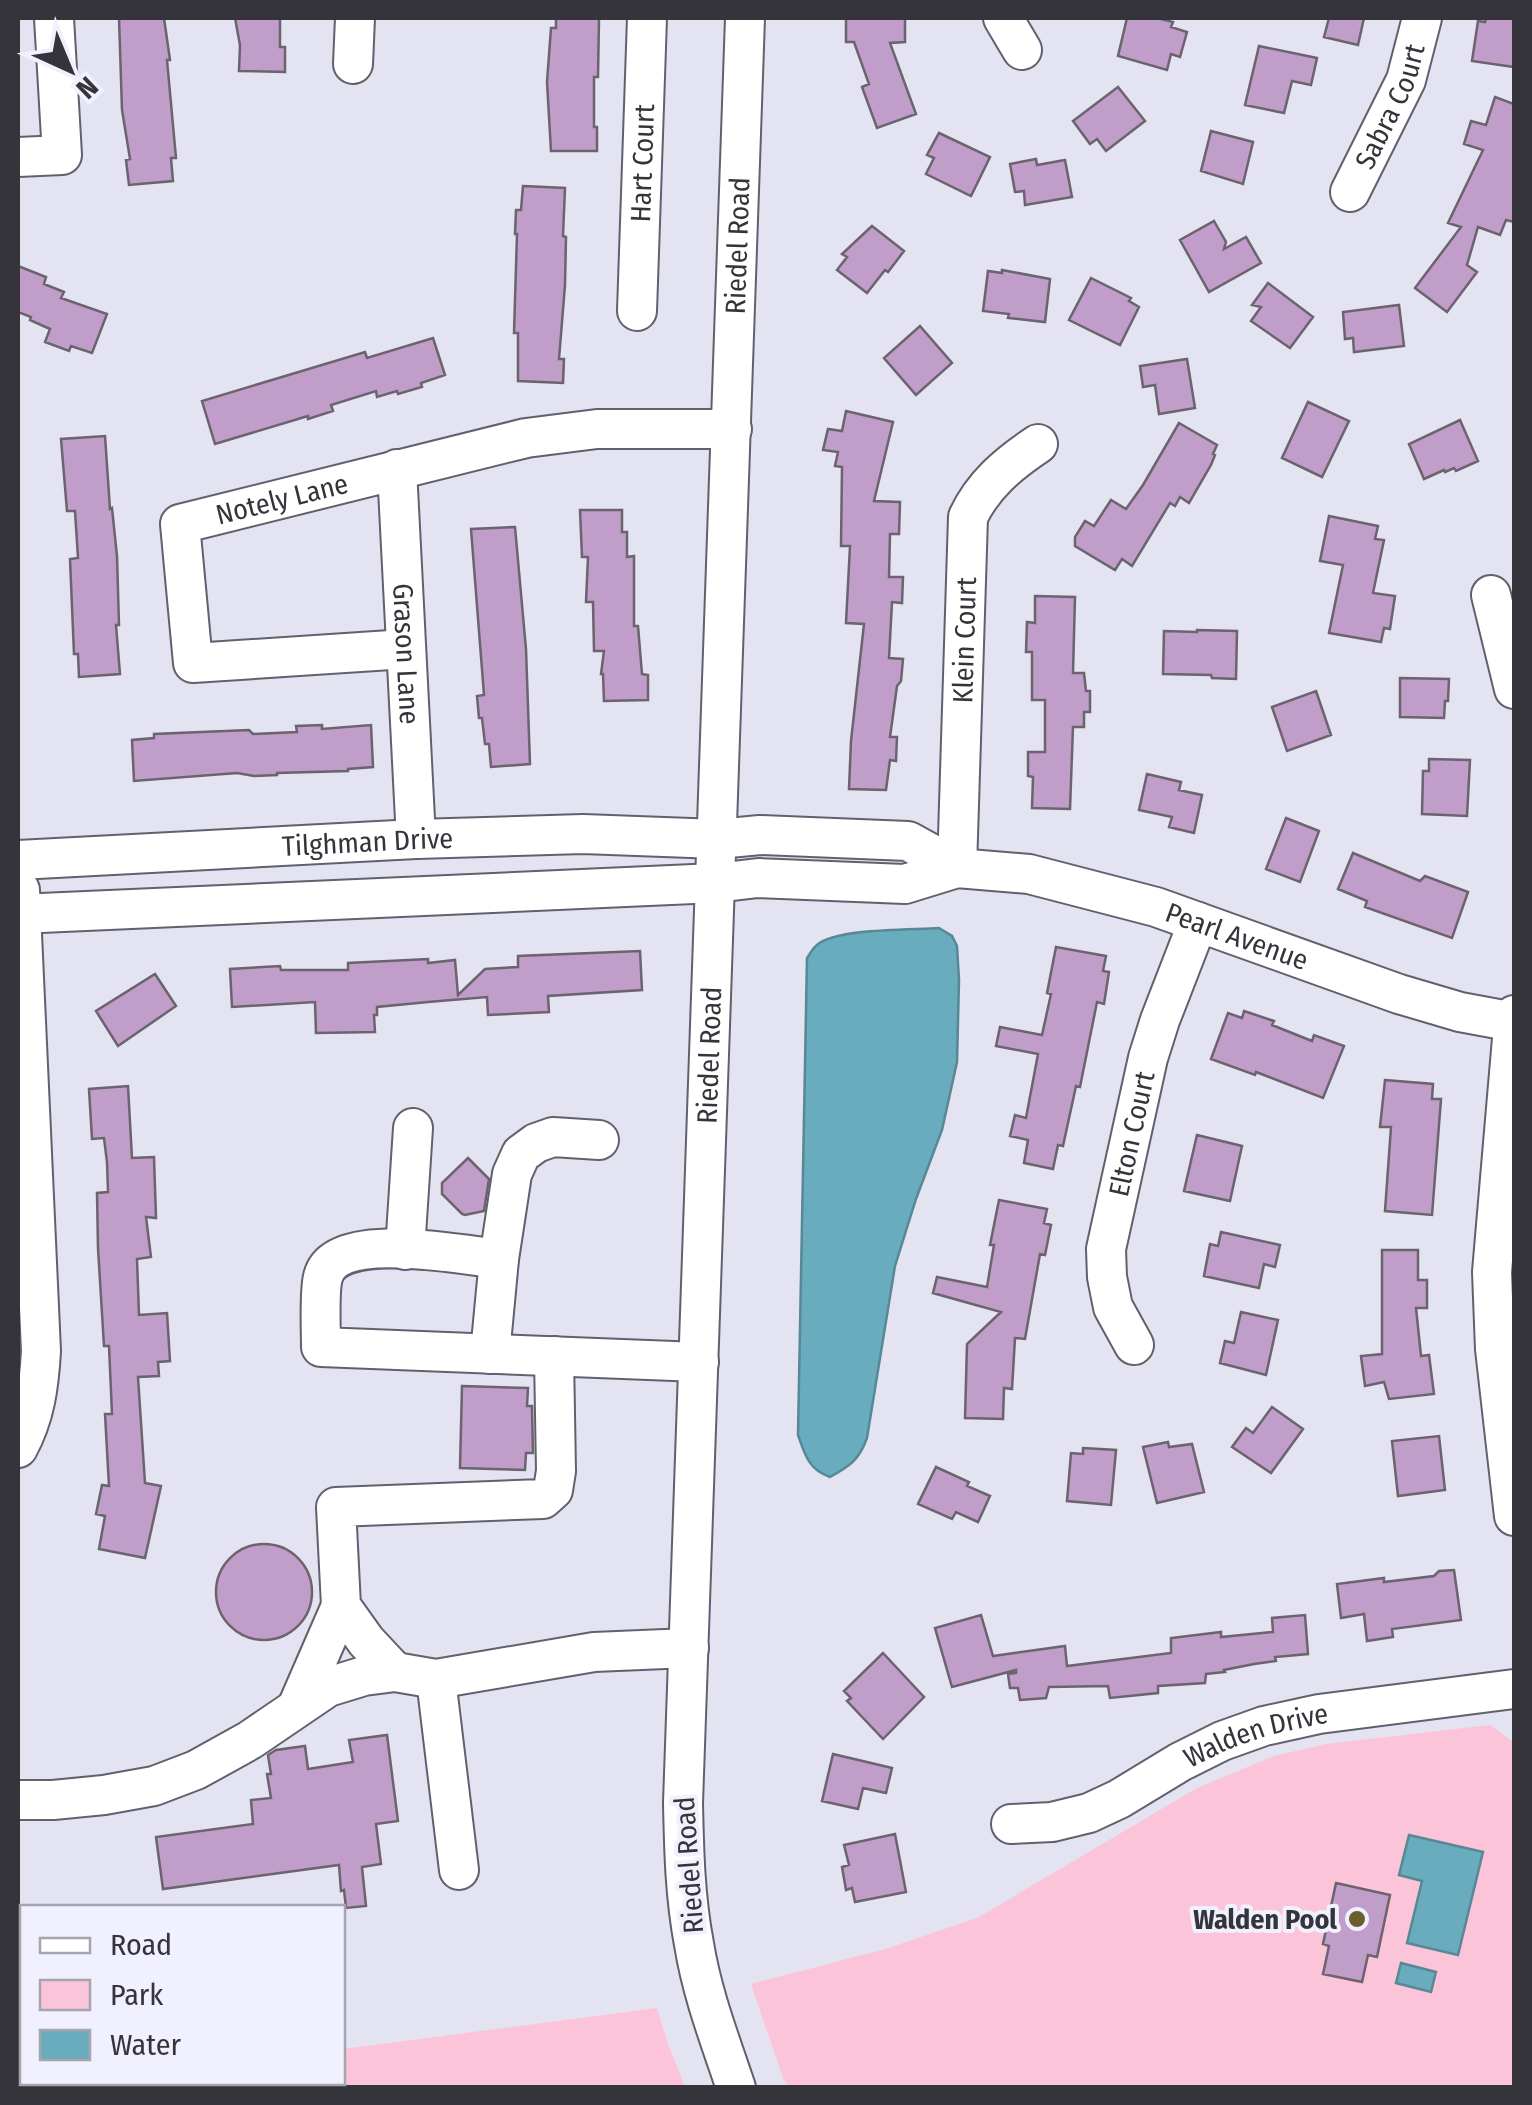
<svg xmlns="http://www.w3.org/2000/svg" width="1532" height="2105" font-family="'Fira Sans Condensed',sans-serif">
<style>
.green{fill:#fcc4d9}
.water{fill:#68acbd;stroke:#588896;stroke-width:2.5}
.building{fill:#c19ec9;stroke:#6b636d;stroke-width:2.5}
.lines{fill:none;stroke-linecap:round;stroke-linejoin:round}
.minor-casing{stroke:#60616d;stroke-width:42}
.minor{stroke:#fff;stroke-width:38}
.poi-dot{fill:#695f2c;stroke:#f0f0fe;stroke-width:4}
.labels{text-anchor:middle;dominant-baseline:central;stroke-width:8;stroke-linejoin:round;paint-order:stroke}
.street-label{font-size:28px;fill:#34343a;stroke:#f0f0fe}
.poi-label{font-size:28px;font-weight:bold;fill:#34343a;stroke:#f0f0fe;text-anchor:end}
</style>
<rect width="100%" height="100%" fill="#e3e3f1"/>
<!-- green -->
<path class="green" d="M1490 1725 1513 1742 1514 1749V2087H789L783 2078 751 1984 889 1948 979 1917 1197 1788 1274 1756 1326 1744Z
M657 2008 667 2041 685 2087H39L78 2082H342L343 2049Z"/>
<!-- water -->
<path class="water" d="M939 928 952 936 957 946 959 980 957 1062 942 1130 916 1199 895 1266 867 1438C859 1460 850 1466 830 1477 809 1470 805 1455 798 1435L807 958C810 954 812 949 817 945 836 928 912 930 939 928Z
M1409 1835 1483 1852 1458 1955 1407 1943 1422 1881 1399 1875Z
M1401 1963 1436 1972 1431 1992 1396 1983Z"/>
<!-- building -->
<path class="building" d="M119 18H164L170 60H167L176 158H171L173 181 129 185 126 160 130 159 122 110Z
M235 18H280V47H285V72L239 71 240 45Z
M556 18H599L598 77H594V127H597V151H551L547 82 551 28H556Z
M846 18H905V42L890 43 916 114 877 128 862 87 869 84 854 42H846Z
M1127 18H1157L1173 22 1171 27 1187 32 1180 57 1171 54 1167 70 1118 56Z
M1329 18H1364L1358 45 1324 37Z
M1486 18H1514V67L1472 61 1478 21 1485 22Z
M1259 46 1317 58 1311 85 1292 81 1284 113 1245 105Z
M1118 87 1145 121 1106 151 1097 139 1090 144 1073 121Z
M1495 97 1514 104V222L1506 220 1500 235 1478 227 1467 265 1477 272 1447 312 1415 288 1461 227 1448 223 1483 150 1464 144 1471 121 1486 125Z
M1211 131 1253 142 1243 184 1201 171Z
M939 133 990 157 971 196 926 174 934 158 927 155Z
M1036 159 1037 165 1065 160 1072 197 1025 205 1024 191 1015 192 1010 164Z
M523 186 565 188 563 236 566 237 565 285 559 359H564L563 383 518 381V333H514L517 234H515L516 210H521Z
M1214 221 1226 242 1224 249 1246 237 1261 263 1209 292 1180 240Z
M872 226 904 251 888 272 885 270 867 293 837 270 847 257 842 254Z
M18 266 46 277 44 284 64 292 61 298 107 314 92 353 71 346 69 351 45 342 50 329 30 320 31 317 18 312Z
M1002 270 1050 279 1045 322 1008 318 1009 314 983 311 988 271 1002 273Z
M1091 278 1131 298 1129 301 1139 307 1120 345 1069 320Z
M1268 283 1313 317 1290 348 1251 321 1261 307 1252 305Z
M1399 305 1404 346 1354 352 1353 338 1345 339 1343 312Z
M920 326 952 363 916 395 884 358Z
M433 338 445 375 421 383 422 387 398 394 397 391 377 397 376 391 331 405 333 411 308 419V416L215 444 202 401 365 352 367 358Z
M1187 359 1195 408 1159 414 1155 385 1143 387 1140 366Z
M1308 402 1349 421 1322 477 1282 458Z
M846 411 893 422 874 501 900 502 899 534H890L889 577H903L902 603 892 602 889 658 903 659 901 681 897 686 890 737H897L896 761 890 760 886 790 849 789 851 741 864 624 846 623 850 546H841L842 467 835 466 838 452 823 450 828 429 842 431Z
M1460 420 1478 461 1456 471 1454 468 1445 472 1444 470 1424 479 1409 444Z
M1179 423 1217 445 1213 454 1215 455 1211 465 1189 503 1180 497 1175 506 1170 503 1132 566 1122 559 1115 570 1075 546V537L1085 521 1094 526 1111 500 1126 509 1143 485Z
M105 436 110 509 112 508 117 556 119 625H116L120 674 79 677 78 654H74L70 559 78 558 75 511H67L61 439Z
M580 510H622V532H627V557L634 556V626H638L642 674 648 675V700L604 701 603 674H601L604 651H594L593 602H586L588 557H582Z
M1329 516 1378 526 1375 539 1384 540 1373 593 1395 596 1390 629 1384 628 1381 642 1329 633 1343 565 1320 561Z
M515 527 526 649 530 764 491 767 489 744H485L482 718H479L477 696 484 695 471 529Z
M1035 596 1075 597 1073 673H1084L1086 691H1090V712H1084V727H1073L1070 809 1032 808 1033 777 1028 776V752H1045V700H1032V652H1026L1027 622 1035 623Z
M1197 630 1237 631 1236 679 1212 678 1211 675 1163 674 1164 631 1197 632Z
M1400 678 1449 679 1448 701H1445L1444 718 1400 717Z
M1316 691 1331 735 1287 751 1272 707Z
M322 725V729L371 725 373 767 348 769V771L277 773V775L254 776 237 773 134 781 132 740 154 738V734L249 730 253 734 297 732 296 726Z
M1429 759 1470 760 1467 816 1422 814 1423 771H1429Z
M1147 774 1181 782 1179 790 1202 795 1194 833 1169 827 1172 817 1139 810Z
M1286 818 1319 831 1300 882 1266 869Z
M1353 853 1420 881 1425 876 1468 892 1452 938 1365 907 1367 901 1338 889Z
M1056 947 1106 956 1103 971 1109 972 1104 1004 1097 1002 1080 1087 1076 1086 1063 1146 1058 1145 1053 1169 1024 1163 1028 1140 1010 1136 1015 1115 1026 1118 1038 1054 996 1046 1000 1027 1042 1035 1051 994 1047 993Z
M640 951 642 990 548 996 549 1012 488 1015 487 997 428 1002 377 1007V1015H374L375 1032 316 1033 315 1002 232 1007 230 969 280 966 281 970H348V963L428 959V963L455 960 458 995 485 969 518 967V956Z
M155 974 176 1006 118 1046 96 1011Z
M1244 1011 1274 1021 1272 1025 1312 1041 1314 1035 1344 1046 1323 1098 1256 1072 1255 1075 1211 1059 1228 1013 1242 1018Z
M1385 1080 1433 1084 1432 1099H1441L1432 1215 1385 1211 1391 1127H1380Z
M128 1086 132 1158 154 1157 156 1218 146 1217 151 1257 137 1259 139 1315 167 1313 170 1361 158 1362 159 1376 138 1377 145 1483 161 1486 145 1558 99 1549 105 1516 96 1514 102 1485 109 1486 105 1414H112L109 1346H104L98 1248 97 1193 108 1192 107 1162 104 1138 92 1139 89 1089Z
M1197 1135 1242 1146 1230 1201 1184 1191Z
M468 1158 489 1179 484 1211 465 1215 462 1214 442 1194V1183Z
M999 1200 1047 1209 1044 1223 1051 1225 1045 1255 1040 1254 1025 1339 1015 1338 1012 1389 1004 1388 1003 1419 965 1418 967 1344 1001 1312 933 1293 937 1277 987 1287 994 1245H990Z
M1221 1232 1280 1245 1275 1267 1264 1264 1259 1288 1204 1276 1210 1244 1218 1246Z
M1382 1250H1418V1280H1427V1308H1416L1421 1356 1429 1355 1434 1394 1389 1399 1384 1382 1365 1386 1361 1356 1382 1354Z
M1241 1312 1278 1320 1266 1375 1220 1363 1225 1341 1234 1343Z
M462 1386 528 1388 527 1406H532L533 1453H526L525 1470 460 1468Z
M1272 1407 1303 1429 1271 1473 1232 1447 1246 1428 1253 1433Z
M1439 1436 1445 1490 1398 1496 1392 1441Z
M1168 1442 1169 1447 1192 1444 1204 1492 1157 1503 1143 1447Z
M1083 1448 1116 1450 1111 1505 1067 1501 1071 1453 1083 1454Z
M936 1467 969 1482 967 1486 990 1496 978 1522 956 1512 952 1519 918 1504Z
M216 1592a48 48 0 1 1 96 0a48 48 0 1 1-96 0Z
M1454 1570 1461 1620 1392 1629 1393 1637 1367 1641 1364 1614 1341 1618 1337 1584 1384 1578V1582L1434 1576 1439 1571Z
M981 1615 993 1656 1065 1646 1067 1666 1171 1653V1638L1221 1632V1637L1273 1632 1272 1618 1305 1615 1308 1654 1275 1657 1276 1661 1254 1664 1224 1670 1225 1672 1206 1674 1205 1683 1158 1686V1693L1110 1698 1108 1686 1049 1687 1046 1698 1020 1700 1018 1688H1010L1008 1674 1016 1673V1670L952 1687 935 1628Z
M883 1653 924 1697 883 1739 847 1701 851 1698 844 1691Z
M387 1735 398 1821 376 1824 381 1864 362 1867 366 1906 346 1908 344 1890 341 1891 339 1865 163 1889 156 1837 253 1824 251 1800 271 1798 267 1774H271L268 1755 276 1750 305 1746 308 1769 353 1762 349 1740Z
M833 1754 892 1768 886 1793 863 1788 858 1809 822 1801Z
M895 1834 906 1892 855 1902 852 1888 846 1890 842 1867 849 1865 844 1845Z
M1336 1883 1390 1895 1377 1957 1368 1955 1362 1982 1323 1974 1329 1946 1323 1944Z"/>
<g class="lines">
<defs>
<g id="minor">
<path d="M1003 18 1022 50"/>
<path d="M353 64 355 18"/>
<path d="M18 157 62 155 54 18"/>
<path id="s1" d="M1350 192 1406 80 1422 18"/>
<path id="s2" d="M637 311 647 18"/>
<path id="s3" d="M397 469 416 839"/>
<path d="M1491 595 1514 689"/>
<path id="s4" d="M406 649 193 663 180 524 526 438 597 429H732"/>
<path id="s5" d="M18 860 416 839 583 834 718 839 760 835 908 841 957 868"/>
<path id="s6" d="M957 868 968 517C983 485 1008 464 1038 444"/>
<path id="s7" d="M18 914 716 883 758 878 905 884 957 868 1029 874 1156 907 1399 994 1460 1012 1514 1022"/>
<path d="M1514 1015 1492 1272 1495 1349 1514 1516"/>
<path d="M405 1250 413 1128"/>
<path d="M499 1259C463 1255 335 1229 323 1277 319 1291 321 1330 321 1347L699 1362"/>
<path id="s8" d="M1134 1345 1113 1307 1107 1277 1106 1249 1148 1058 1160 1020 1198 922"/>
<path d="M490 1354 499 1259 512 1174 521 1154 536 1143 553 1137 599 1140"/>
<path d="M18 1448C35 1417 39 1386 41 1351L20 890"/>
<path d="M395 1672 366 1641 341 1606 336 1507 543 1499 553 1490 556 1471 554 1356"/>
<path d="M436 1679 459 1870"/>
<path d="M297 1707 341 1606"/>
<path d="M18 1800H53L104 1795 154 1786 196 1770 250 1740 328 1687 364 1676 395 1672 436 1679 594 1652 689 1648"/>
<path id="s9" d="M1011 1824 1052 1822 1089 1813 1119 1799 1180 1762 1222 1741 1264 1726 1319 1714 1514 1689"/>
<path id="s10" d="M736 2088C720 2040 702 1994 694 1944 685 1897 684 1851 683 1803L745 18"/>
</g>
</defs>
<!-- minor casing -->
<use href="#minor" class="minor-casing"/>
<!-- minor -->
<use href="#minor" class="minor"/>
</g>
<!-- markers -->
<circle class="poi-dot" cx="1357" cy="1919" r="10"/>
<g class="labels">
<!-- street labels -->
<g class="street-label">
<text stroke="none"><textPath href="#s1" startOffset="95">Sabra Court</textPath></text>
<text stroke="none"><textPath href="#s2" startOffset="148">Hart Court</textPath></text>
<text stroke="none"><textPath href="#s10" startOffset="1850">Riedel Road</textPath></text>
<text stroke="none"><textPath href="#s4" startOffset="458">Notely Lane</textPath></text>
<text stroke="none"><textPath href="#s6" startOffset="228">Klein Court</textPath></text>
<text stroke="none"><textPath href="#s3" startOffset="185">Grason Lane</textPath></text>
<text stroke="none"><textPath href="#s5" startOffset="350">Tilghman Drive</textPath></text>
<text stroke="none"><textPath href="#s7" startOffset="1232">Pearl Avenue</textPath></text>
<text stroke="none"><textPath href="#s10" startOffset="1040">Riedel Road</textPath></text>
<text stroke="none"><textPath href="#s8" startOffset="220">Elton Court</textPath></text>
<text stroke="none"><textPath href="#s9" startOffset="265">Walden Drive</textPath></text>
<text transform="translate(689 1865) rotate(-94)">Riedel Road</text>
</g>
<!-- poi labels -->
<g class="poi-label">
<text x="1337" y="1919">Walden Pool</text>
</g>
</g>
<!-- border -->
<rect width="1532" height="2105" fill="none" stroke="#34343a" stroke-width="40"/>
<!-- legend -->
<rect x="20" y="1905" width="325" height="180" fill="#f0f0fe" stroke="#a5a5b0" stroke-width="2.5"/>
<rect x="40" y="1938" width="50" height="15" fill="#ffffff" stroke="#a5a5b0" stroke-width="2.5"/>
<text x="110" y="1955" font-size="30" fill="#34343a">Road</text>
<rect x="40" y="1980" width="50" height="30" fill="#fcc4d9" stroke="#a5a5b0" stroke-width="2.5"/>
<text x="110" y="2005" font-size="30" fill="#34343a">Park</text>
<rect x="40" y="2030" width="50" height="30" fill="#68acbd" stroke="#a5a5b0" stroke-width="2.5"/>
<text x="110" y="2055" font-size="30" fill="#34343a">Water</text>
<!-- north arrow -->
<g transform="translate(70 70) rotate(136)" stroke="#f0f0fe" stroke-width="8" paint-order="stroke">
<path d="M0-8L18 38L0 25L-18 38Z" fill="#34343a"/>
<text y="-15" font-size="28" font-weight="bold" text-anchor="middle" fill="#34343a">N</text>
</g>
</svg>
